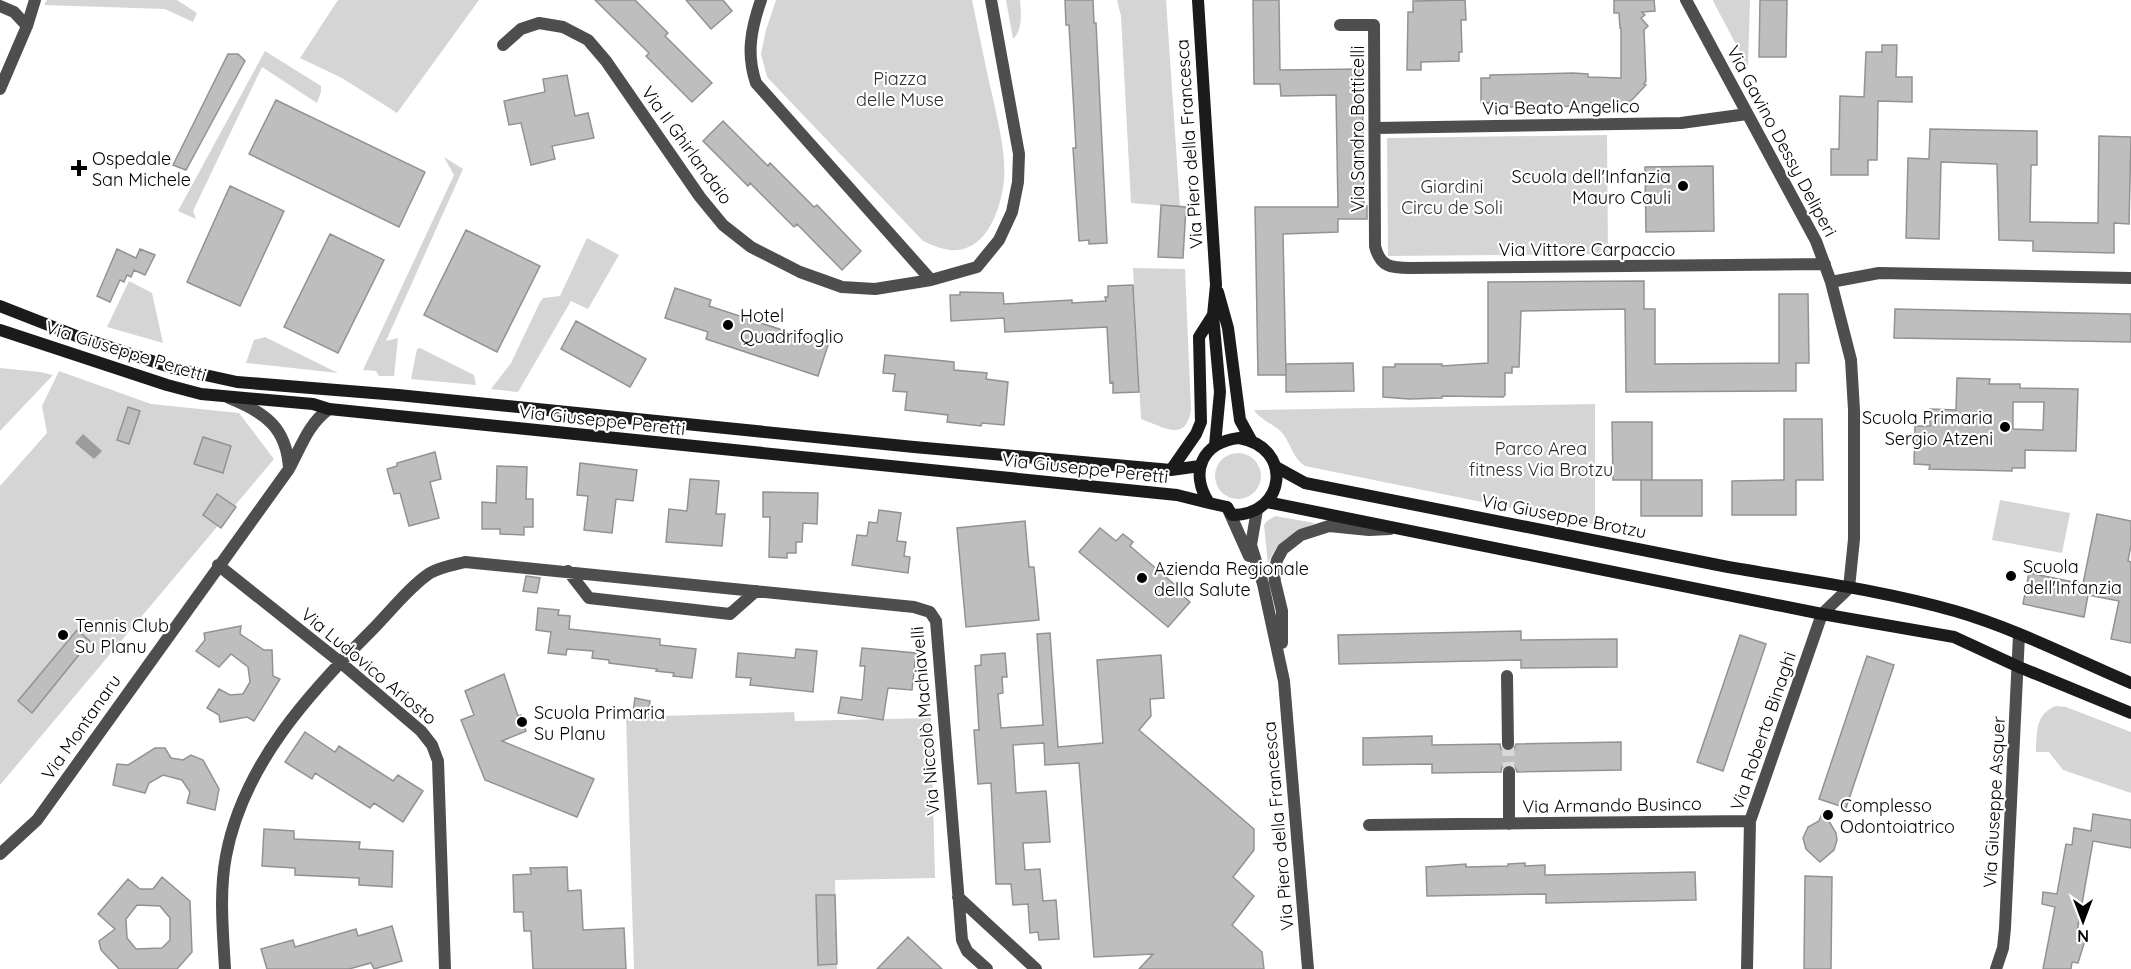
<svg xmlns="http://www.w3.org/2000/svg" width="2131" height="969" font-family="Quicksand,sans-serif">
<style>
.green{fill:#d5d5d5}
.water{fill:#9c9c9c}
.building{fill:#bebebe;stroke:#929292;stroke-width:1.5;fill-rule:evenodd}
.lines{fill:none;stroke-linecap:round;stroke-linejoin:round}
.street-tunnel{stroke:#d9d9d9;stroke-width:12;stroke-dasharray:12 6;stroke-linecap:butt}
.street{stroke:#4e4e4e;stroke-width:12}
.secondary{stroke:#1b1b1b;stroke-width:12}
.poi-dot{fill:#000;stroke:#fff;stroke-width:2}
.labels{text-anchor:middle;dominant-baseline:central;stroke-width:4.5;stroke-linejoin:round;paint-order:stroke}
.park-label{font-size:18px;fill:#2c2c2c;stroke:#fff}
.street-label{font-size:18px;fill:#000;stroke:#fff}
.poi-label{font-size:18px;fill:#000;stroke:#fff;text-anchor:start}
</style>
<rect width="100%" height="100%" fill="#fff"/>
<!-- green -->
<path class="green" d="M47 0H177L197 13 193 22 165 9 44 5Z
M338 0H479L397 113 342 78 300 58Z
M776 0H972C979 34 986 69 994 103 999 127 1006 155 1004 180 1002 200 994 228 978 241 960 256 942 250 923 241L767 77 761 54 766 30Z
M1006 0H1020C1021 13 1023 30 1013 39Z
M1117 0H1166L1180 207 1131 203 1121 16Z
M1713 0H1750L1748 67 1713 1Z
M265 51 321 86V92L317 103 262 67 193 211 196 219 178 211Z
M1607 135 1608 254 1388 256 1387 138Z
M444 157 463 169 386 341 398 338 394 376H379L376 371 363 370 454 175Z
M587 238 619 255 588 309 571 301 518 392 491 389 511 363 540 302 543 298 560 296Z
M1133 268 1185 269 1191 410C1186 443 1163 427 1141 419Z
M129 281 152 293 163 343 107 327Z
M265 337 338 373 246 363 254 340Z
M420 348 474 375 476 385 411 379 417 349Z
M0 368 40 372 53 375 0 431Z
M59 371 151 404 239 413 274 459 0 785V486L47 433 42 406Z
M1595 404V525L1305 466C1293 459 1291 444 1283 434 1275 424 1261 421 1254 410Z
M1215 476a23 23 0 1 1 46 0a23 23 0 1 1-46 0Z
M2000 500 2070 513 2062 553 1992 540Z
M1275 516 1315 523C1294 534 1277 540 1268 564L1264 525 1267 521Z
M2056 706 2066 707 2131 732V793L2063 770 2049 752H2036C2037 732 2035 714 2056 706Z
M794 712 795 721 931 718 935 878 835 880 837 969H634L626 717Z"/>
<!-- water -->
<path class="water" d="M83 434 102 451 94 459 75 443Z"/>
<!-- building -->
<path class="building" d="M595 0H635L668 33 665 36 712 83 692 102 646 56 649 53Z
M686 0H723L732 11 711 29Z
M1065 0H1093L1094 23H1096L1107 243 1089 244V240L1079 241 1073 148H1076L1069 25H1066Z
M1253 0H1279L1280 70 1362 69 1364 206H1367V219H1338V232L1283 234 1286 375H1258L1255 207H1338L1336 95 1281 96 1280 84H1254Z
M1465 0 1466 20H1461L1462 52H1459V61L1421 62V70H1407L1408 12H1413V1Z
M1614 0H1654L1655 11 1642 12 1645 15 1641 18 1648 26 1644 30 1646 81 1644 84 1646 85 1629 103 1627 101 1624 103H1589V106L1531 107H1492V103H1481V78H1490V75L1573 73 1588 74V77L1621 78V28H1620L1619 13H1614Z
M1760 0H1787L1786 57H1759Z
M1882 45H1897L1896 77H1912V102L1878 101 1877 160H1868V175H1831V149H1839L1840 96 1864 97 1866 52H1882Z
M228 54H238L245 61 186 170 173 165Z
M567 75 575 116 588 113 594 138 552 146 555 159 531 165 521 123 509 125 504 101 545 92 543 79Z
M276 100 425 172 399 227 249 154Z
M723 121 768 166 770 163 814 207 817 205 861 251 842 270 797 224 794 227 750 183 748 186 703 141Z
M1930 129 2037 131V165H2031L2030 222 2098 223 2099 136 2131 137 2129 224 2114 223V253L2033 251V241L1999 240 1997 164 1941 162 1939 239 1906 238 1908 158 1929 159Z
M1713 166 1714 231 1646 232 1645 167Z
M230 186 284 211 240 306 187 282Z
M1161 205 1186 207 1183 258 1158 257Z
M466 230 540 266 497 352 424 315Z
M330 234 384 260 338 353 284 327Z
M117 249 136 258 140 249 155 255 145 275 134 270 131 277 127 275 124 282 120 280 110 302 97 296Z
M1644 281V309H1655V364L1779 363V294H1808L1809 363H1796V391L1626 392 1625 309 1521 311 1519 367H1512V373H1505V395L1503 397 1442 396V398L1409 399 1383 397V367H1395V364H1442V366L1488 363V282Z
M1133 285 1139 392 1113 393V382L1110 383 1107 327 1005 332 1004 318 951 321 950 295H960V292L1003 293 1004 304 1072 300V303L1106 301 1105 297H1108V286Z
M675 288 711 300 709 306 828 345 818 376 706 339 708 332 665 318Z
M1895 309 2131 314V342L1894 338Z
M576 321 646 359 630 387 561 349Z
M885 355 954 362V370L987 373 986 379 1008 382 1004 425 982 423 981 426 947 422 948 415 905 410 907 392 893 391 895 374 883 373Z
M1353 363 1354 391 1286 392V364Z
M1957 378 1990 379 1989 384H2020V388L2078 389 2076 451 2025 450V468H2012V471L1929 469 1930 465 1914 464 1915 426H1930V409L1956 410ZM2013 402H2044L2043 430 2013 429Z
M128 407 140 411 129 444 117 440Z
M1784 419H1822L1823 480H1796V515H1732V481L1784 480Z
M1612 422H1652V480H1613Z
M203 437 231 446 223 473 194 464Z
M435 452 441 479 430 482 439 518 409 526 400 493 394 494 387 469 397 466V463Z
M580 463 637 470 633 501 616 499 612 533 584 530 588 496 577 495Z
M497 466 527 467 526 499H533V527H524V535L500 534V529H482V502L496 503Z
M690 479 719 481 716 514H725L722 546 666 542 669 509 687 511Z
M1641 480H1702V516H1641Z
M763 492 818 493 817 524 803 523 802 542H796V553H787V558L769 557 770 517H763Z
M217 494 236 507 221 528 203 515Z
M879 510 901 513 897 541 906 542 904 556 910 557 908 573 852 565 857 535 867 536 869 522 877 523Z
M2097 514 2131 521V545L2128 561 2131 562V643L2111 639 2119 601 2088 595 2084 617 2023 604 2029 573 2083 584Z
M1025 521 1029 567H1034L1039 620 966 627 957 528Z
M1100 528 1116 541 1123 534 1133 542 1130 546 1174 584 1172 586 1190 602 1168 627 1079 552Z
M526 576 540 578 537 593 523 591Z
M538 608 559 610 558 615 570 616 569 629 660 639V645L696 649 692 678 673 676 674 673 656 671 657 669 609 663V660L592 658 593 651 567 649 566 655 548 653 551 632 536 630Z
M241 626 240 634 264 650H272L273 676 280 679 254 721 247 717 220 722 219 715 207 708 219 689 230 695 243 694 250 682 248 667 231 654 219 667 196 651 205 640 204 633Z
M77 630 90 641 32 713 18 701Z
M1521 631V640L1617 639V667L1521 668V660L1339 664 1338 635Z
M1050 633 1058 747 1103 743 1097 660 1161 655 1164 698 1150 699 1151 716 1139 730 1254 829V850L1233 877 1254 896 1232 925 1262 952 1264 969H1139L1153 954 1094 957 1079 763 1045 765 1044 743 1013 745 1016 793 1046 791 1050 842 1023 843 1025 870 1040 869 1043 901 1056 900 1059 939 1039 940 1038 932 1030 933 1028 904 1013 905 1011 884H996L991 783 978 784 974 730H979L975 666 981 665V655L1005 653 1007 677H1002L1003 693 998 694 1001 728 1043 725 1037 634Z
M1740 635 1766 644 1723 771 1697 762Z
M862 648 916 653 912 690 888 688 883 720 838 713 841 697 862 700 865 666H860Z
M796 649 817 651 813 692 750 685 751 678 736 677 738 653 795 658Z
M1867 656 1894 665 1846 808 1819 799Z
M504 674 518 716 521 715 526 731 502 741 594 779 577 817 485 780 461 720 474 715 465 691Z
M635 698 650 701 648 714 633 712Z
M305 732 335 752 339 746 393 781 398 775 423 791 403 822 374 803 370 808 315 773 312 779 285 762Z
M1432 736V745L1500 744 1501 749 1508 752 1513 751 1516 744 1621 742V770L1517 772 1514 765 1508 764 1502 767 1501 772 1432 773V764L1363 765V738Z
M155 748H165L171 758 183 760 191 755 203 760 219 789 215 810 187 803 190 792 182 780 163 775 149 783 145 793 113 785 117 764 128 765Z
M1823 811 1836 833 1837 840 1834 850 1820 862 1806 849 1803 838 1808 827 1819 821Z
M2093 814 2131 820V848L2093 841 2077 932 2087 934 2078 963 2072 962 2071 969H2043L2055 907 2042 904 2043 892 2057 894 2066 844 2072 845 2074 828 2091 831Z
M264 829 294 831V839L360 842 359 849 393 851 392 887 359 885V878L295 875V868L262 866Z
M1525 863V866L1545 865V875L1695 872 1696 900 1546 903V894L1427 896 1426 867 1466 864V867L1508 866V864Z
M567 867 568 891 581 890 583 930 624 928 626 969H533L531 931H524L523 912H514L513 875 531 874 530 868Z
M1805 876 1832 877 1831 969H1804Z
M162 877 190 901 192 952 177 969H119L101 950 99 941 115 929 98 914 128 879 140 889H153ZM137 905 160 906 170 918V940L162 948 136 949 127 938 126 919Z
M816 895H835L837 964 818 965Z
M392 926 402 961 374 969 371 963 349 969H267L261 949 293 940 295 947 356 929 358 936Z
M908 937 942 969H877Z"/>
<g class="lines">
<!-- street-tunnel -->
<path class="street-tunnel" d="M1508 744 1509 772"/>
<!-- street -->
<path class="street" d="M761 0C751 29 746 54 756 83L931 280
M1686 0 1816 241 1831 282 1851 360 1854 410V539L1849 588 1822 614 1750 821 1747 969
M0 6 14 12 27 26
M1340 25H1374L1375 246C1380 267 1391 268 1410 268L1825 264
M503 45 521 29 539 23 563 27 588 40 606 61 700 197 723 225 751 247 800 272 842 287 875 289 931 280 977 267 999 240 1012 212 1018 182 1019 154 991 0
M0 89 27 26 35 0
M1375 128 1681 123 1747 114
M1831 282 1879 273 2131 278
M229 398C264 412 287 427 289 469
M1227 507 1249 556
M1257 510 1251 545 1263 584 1284 681 1308 969
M218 565 340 662 421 731 432 745 438 761 445 969
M568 571 589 598 730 614 756 591
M1282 643V611L1275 582 1274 573 1277 560 1283 549 1301 535 1329 526 1369 530 1390 529
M1507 676 1508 744
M1509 772V824
M1369 825 1750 821
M0 854 37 820 289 469C301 447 308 424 329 409
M958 897 1036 969
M225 969C223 932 219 893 226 856 243 765 309 693 372 630 389 613 410 586 430 573 441 567 453 565 465 562L914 607 930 612 936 621 962 940 967 951 987 969
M1996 969 2003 948 2005 928 2019 635"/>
<!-- secondary -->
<path class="secondary" d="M1198 0 1216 285 1213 315 1220 392 1215 445
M1218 292 1228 328 1240 420 1251 440
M0 306 79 337 173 368 237 382 398 395 914 447 1171 470 1200 466
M0 330 167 385 201 394 313 404 329 409 1177 495 1209 503
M1239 438C1293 447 1287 515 1232 515L1227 507 1209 503C1189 472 1202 442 1239 438Z
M1276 467 1305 483C1444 511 1583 539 1723 566 1800 580 1879 589 1955 611 2014 628 2075 659 2131 683
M1171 470 1196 434 1201 422 1199 337 1213 315
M1267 502 1822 614 1954 637 2019 667 2131 713"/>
</g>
<!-- markers -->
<g class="poi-dot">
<path d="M76 159h6v6h6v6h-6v6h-6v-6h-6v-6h6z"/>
<circle cx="1683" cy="186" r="6"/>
<circle cx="728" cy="325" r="6"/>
<circle cx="2005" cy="427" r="6"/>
<circle cx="2011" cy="576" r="6"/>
<circle cx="1142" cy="578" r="6"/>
<circle cx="63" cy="635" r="6"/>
<circle cx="522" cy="722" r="6"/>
<circle cx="1828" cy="815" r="6"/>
</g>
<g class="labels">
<!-- park labels -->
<g class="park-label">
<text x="900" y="78">Piazza<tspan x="900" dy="21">delle Muse</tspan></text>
<text x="1452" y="186">Giardini<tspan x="1452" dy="21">Circu de Soli</tspan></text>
<text x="1541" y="448">Parco Area<tspan x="1541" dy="21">fitness Via Brotzu</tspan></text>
</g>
<!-- street labels -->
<g class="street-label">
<text transform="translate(1561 107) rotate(-1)">Via Beato Angelico</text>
<text transform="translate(1357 129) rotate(-90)">Via Sandro Botticelli</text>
<text transform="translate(1782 141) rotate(62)">Via Gavino Dessy Deliperi</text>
<text transform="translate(1189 144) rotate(-94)">Via Piero della Francesca</text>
<text transform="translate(687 145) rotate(54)">Via Il Ghirlandaio</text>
<text x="1587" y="249">Via Vittore Carpaccio</text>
<text transform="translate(126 351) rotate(17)">Via Giuseppe Peretti</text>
<text transform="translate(602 420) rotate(6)">Via Giuseppe Peretti</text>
<text transform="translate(1085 468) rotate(6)">Via Giuseppe Peretti</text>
<text transform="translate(1564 516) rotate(11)">Via Giuseppe Brotzu</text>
<text transform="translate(369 666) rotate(40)">Via Ludovico Ariosto</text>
<text transform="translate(925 721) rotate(-95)">Via Niccolò Machiavelli</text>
<text transform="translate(81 727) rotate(-55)">Via Montanaru</text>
<text transform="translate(1763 731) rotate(-71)">Via Roberto Binaghi</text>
<text transform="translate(1994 802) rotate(-87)">Via Giuseppe Asquer</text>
<text transform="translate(1612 805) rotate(-1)">Via Armando Businco</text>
<text transform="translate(1278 826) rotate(-95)">Via Piero della Francesca</text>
</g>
<!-- poi labels -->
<g class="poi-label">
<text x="92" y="158">Ospedale<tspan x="92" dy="21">San Michele</tspan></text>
<text x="1671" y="176" text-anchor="end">Scuola dell'Infanzia<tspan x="1671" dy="21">Mauro Cauli</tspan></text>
<text x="740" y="315">Hotel<tspan x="740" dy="21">Quadrifoglio</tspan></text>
<text x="1993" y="417" text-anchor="end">Scuola Primaria<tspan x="1993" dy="21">Sergio Atzeni</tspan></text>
<text x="2023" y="566">Scuola<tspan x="2023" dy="21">dell'Infanzia</tspan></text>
<text x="1154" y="568">Azienda Regionale<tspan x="1154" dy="21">della Salute</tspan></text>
<text x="75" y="625">Tennis Club<tspan x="75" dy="21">Su Planu</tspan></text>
<text x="534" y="712">Scuola Primaria<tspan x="534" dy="21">Su Planu</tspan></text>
<text x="1840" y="805">Complesso<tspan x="1840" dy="21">Odontoiatrico</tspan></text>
</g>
</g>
<!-- north arrow -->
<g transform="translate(2083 921) rotate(180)" stroke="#ffffff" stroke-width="4.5" paint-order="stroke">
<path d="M0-4.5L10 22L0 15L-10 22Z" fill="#000000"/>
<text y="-9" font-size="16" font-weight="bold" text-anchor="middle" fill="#000000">N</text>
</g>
</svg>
